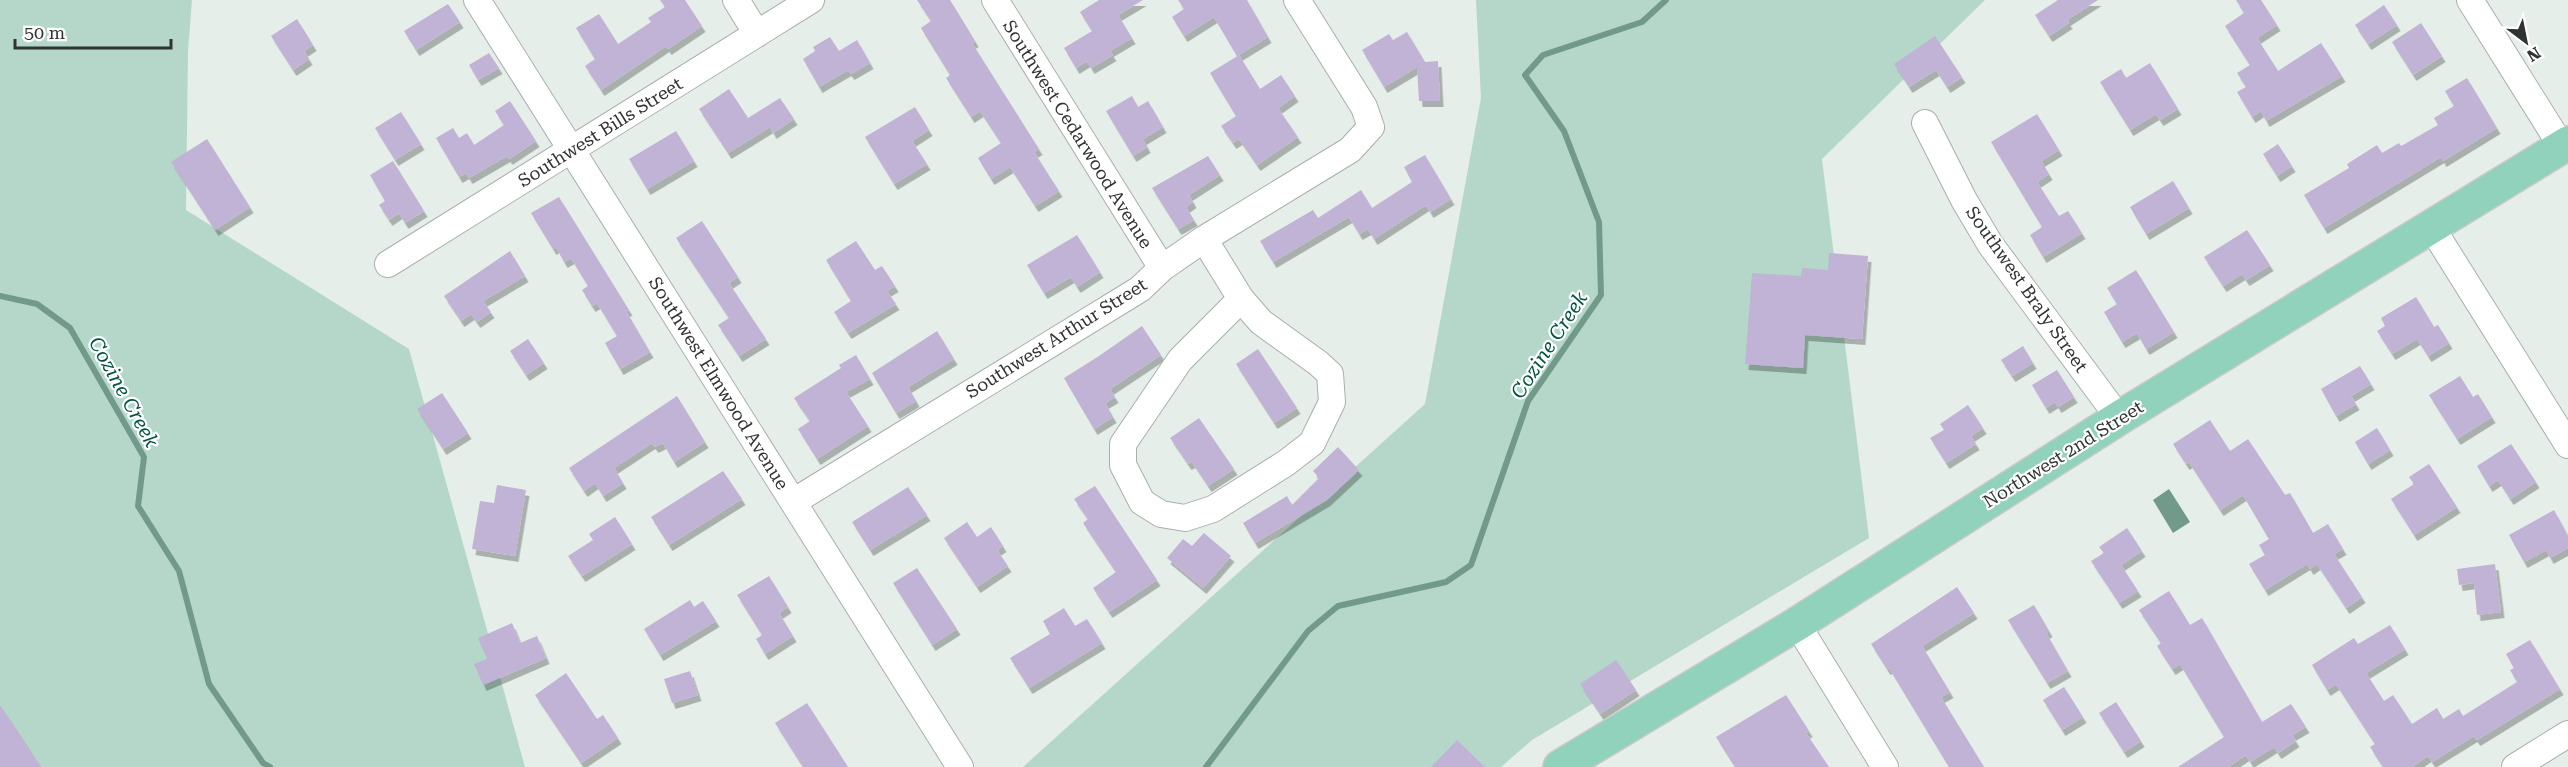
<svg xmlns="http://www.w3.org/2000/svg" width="2568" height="767" font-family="'Roboto Serif',serif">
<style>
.green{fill:#b5d7c9}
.water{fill:#729a8a}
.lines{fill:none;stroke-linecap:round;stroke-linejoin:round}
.stream{stroke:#729a8a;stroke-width:6}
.building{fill:#c1b3d5;filter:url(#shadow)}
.minor-casing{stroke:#a8afac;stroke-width:28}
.major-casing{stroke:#c9cac9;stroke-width:36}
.minor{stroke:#fff;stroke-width:26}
.major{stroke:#90d2bc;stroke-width:33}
.labels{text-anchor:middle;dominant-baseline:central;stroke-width:4.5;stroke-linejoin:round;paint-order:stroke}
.street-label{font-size:18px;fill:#303331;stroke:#fff}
.water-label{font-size:20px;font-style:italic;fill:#00533e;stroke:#fff}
</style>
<defs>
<filter id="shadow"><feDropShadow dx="3.5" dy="6" stdDeviation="0" flood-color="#0004"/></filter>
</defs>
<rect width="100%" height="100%" fill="#e6eeea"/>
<!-- green -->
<path class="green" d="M0 0H192L188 51 186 210 409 349 525 767H20L0 739Z
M1476 0H1985L1822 159 1869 538 1532 740 1501 767H1023L1425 404 1481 98Z"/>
<!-- water -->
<path class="water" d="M2169 489 2190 522 2173 533 2153 500Z"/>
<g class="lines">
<!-- stream -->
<path class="stream" d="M0 296 37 304 70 328 144 457 138 506 179 571 209 684 263 763 270 767
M1206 767 1308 631 1338 606 1446 582 1471 565 1528 401 1601 295 1599 222 1564 131 1525 75 1543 55 1642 22 1666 0"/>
</g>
<!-- building -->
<path class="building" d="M660 0H685L702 26 668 49 666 46 601 90 585 66 595 59 576 28 599 14 618 44 651 22 648 18 665 7Z
M917 0H950L975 41 972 43 1039 149 1034 152 1059 191 1035 206 1010 167 991 179 978 158 1001 143 980 111 971 117 946 78 950 75 921 28 931 21Z
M1099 0H1143L1118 15 1132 38 1110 51 1113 55 1091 68 1087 61 1076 68 1064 48 1092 31 1080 12Z
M1178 0H1247L1268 37 1237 56 1214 17 1184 36 1172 17 1184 9Z
M2058 0H2098L2067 20 2069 23 2049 36 2035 15Z
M2236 0H2261L2277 25 2257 38 2278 71 2321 43 2342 76 2266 121 2261 111 2252 117 2237 92 2246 87 2237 73 2250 65 2225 26 2244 13Z
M448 4 460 22 416 50 404 31Z
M2384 5 2397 25 2368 44 2355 25Z
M297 19 313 45 304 51 309 59 293 70 271 36Z
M2421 23 2442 56 2413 75 2392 42Z
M1407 32 1425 62 1438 61 1440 101H1419L1417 67 1384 87 1362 50 1389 34 1393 40Z
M1935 36 1962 77 1947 87 1936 70 1909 87 1894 64Z
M830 37 839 51 857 40 870 63 851 74 848 70 819 87 803 59 815 51 813 47Z
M489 53 499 68 478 80 469 65Z
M1239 55 1260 89 1281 75 1295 96 1278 108 1298 137 1257 165 1239 139 1233 143 1221 126 1236 116 1210 73Z
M2150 63 2178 109 2160 120 2156 114 2130 130 2100 82 2121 69 2126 78Z
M2467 78 2497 128 2443 161 2441 157 2324 228 2304 195 2349 168 2347 164 2377 145 2382 153 2399 143 2401 146 2438 125 2434 118 2454 106 2445 91Z
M729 89 748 118 780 98 794 119 773 133 770 127 728 153 699 109Z
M1132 96 1138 107 1148 101 1163 127 1143 139 1147 147 1133 156 1106 111Z
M510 101 536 141 509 159 507 156 469 178 466 173 459 177 436 138 453 128 459 138 467 133 474 145 504 125 495 111Z
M915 107 929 130 912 141 927 164 894 184 865 137Z
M401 112 421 144 395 160 375 128Z
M2037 114 2059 150 2041 161 2049 174 2037 182 2059 216 2068 211 2082 233 2043 257 2030 235 2042 227 1991 142Z
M676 131 694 161 647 189 629 159Z
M207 139 250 207 215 230 171 162Z
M2278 144 2292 166 2277 176 2263 154Z
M1425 155 1451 199 1430 212 1426 205 1374 239 1368 229 1359 234 1349 217 1273 262 1260 241 1313 210 1318 218 1361 190 1372 208 1412 182 1404 167Z
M1208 156 1220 175 1189 195 1193 202 1186 207 1194 220 1178 229 1152 188Z
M393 161 424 211 405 223 399 213 389 220 379 205 385 201 370 175Z
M2173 181 2189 208 2146 234 2130 207Z
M559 197 629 310 626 311 650 352 620 369 605 343 617 336 597 303 592 306 582 290 588 286 571 258 564 262 556 247 553 249 531 213Z
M702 221 738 277 729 283 766 339 739 356 718 325 729 318 676 238Z
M2247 230 2270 265 2246 280 2242 274 2223 286 2204 257Z
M1077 235 1100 272 1077 287 1071 277 1044 293 1027 265Z
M856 241 875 270 882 266 895 286 887 291 896 304 848 333 834 312 851 301 826 260Z
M510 251 525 276 483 301 491 312 477 322 471 314 461 321 444 296Z
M1829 253 1868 256 1862 339 1805 335 1803 368 1745 364 1752 273 1801 276 1802 268 1828 270Z
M2136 270 2174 332 2146 349 2137 333 2122 342 2104 312 2117 304 2107 288Z
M2416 297 2434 327 2438 325 2449 343 2428 356 2417 339 2392 354 2377 331 2385 326 2381 318Z
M1142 326 1161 355 1110 389 1115 397 1105 403 1113 417 1094 429 1064 378 1099 356Z
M937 331 954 359 908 387 916 401 896 413 872 373Z
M528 339 544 363 526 375 510 351Z
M2023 346 2033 363 2012 376 2001 360Z
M1258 349 1297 408 1274 423 1236 364Z
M856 355 870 379 846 392 868 426 817 459 798 429 810 421 794 398 841 368 839 365Z
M2360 366 2371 384 2351 396 2356 404 2336 416 2321 389Z
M2057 370 2074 397 2058 407 2055 402 2046 408 2032 385Z
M2460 376 2473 397 2478 394 2492 417 2457 439 2429 395Z
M442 393 468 433 443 449 417 409Z
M677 396 705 442 674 462 663 443 655 447 652 443 614 468 623 483 603 496 595 483 584 491 569 468Z
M1968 405 1983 428 1971 436 1976 444 1946 463 1930 438 1944 430 1940 424Z
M1199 418 1234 469 1208 486 1192 462 1188 464 1170 438Z
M2210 420 2230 451 2248 439 2285 495 2290 493 2313 533 2328 524 2343 549 2334 554 2362 597 2346 608 2317 564 2310 569 2307 564 2265 590 2249 564 2265 555 2259 545 2269 539 2243 495 2220 510 2189 462 2186 464 2173 444Z
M2377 428 2390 450 2368 464 2355 442Z
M2511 444 2536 482 2510 499 2498 480 2489 486 2477 466Z
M1338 447 1359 470 1327 500 1255 543 1243 523 1287 496 1292 505 1319 478 1313 471Z
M2429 464 2457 507 2414 535 2391 499 2414 484 2409 477Z
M723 471 742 499 669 545 651 517Z
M497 485 526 490 515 556 472 549 480 501 494 503Z
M1095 486 1157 580 1109 612 1093 588 1116 572 1083 523 1088 519 1074 499Z
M908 487 927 515 870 550 852 522Z
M2554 510 2568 536V548L2550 558 2546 550 2524 562 2509 535Z
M615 517 632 544 582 576 568 556 593 540 589 534Z
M967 522 977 537 991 527 1003 546 997 550 1008 566 977 587 944 538Z
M2127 528 2142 551 2121 565 2138 591 2119 603 2091 561 2104 553 2099 547Z
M1204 533 1231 556 1203 588 1167 558 1183 539 1192 546Z
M2495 564 2501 612 2477 615 2474 583 2459 585 2457 569Z
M917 568 957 629 932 645 893 583Z
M769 576 788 607 779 613 793 636 765 654 756 639 762 635 737 595Z
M1957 587 1974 613 1922 646 1950 692 1941 697 1984 767H1949L1889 668 1887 669 1871 644Z
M2169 591 2190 625 2202 618 2262 722 2291 704 2306 727 2292 735 2296 741 2278 753 2274 747 2250 762 2246 755 2228 767H2178L2224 737 2180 664 2172 669 2157 646 2161 643 2139 610Z
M690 600 694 607 703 601 716 621 660 655 644 629Z
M2034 605 2049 631 2046 633 2068 671 2047 683 2008 620Z
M1064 608 1075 626 1087 619 1102 643 1029 688 1010 658 1050 634 1043 621Z
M512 623 520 643 537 636 546 658 483 685 474 664 487 659 478 638Z
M2390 625 2405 649 2366 673 2384 701 2393 695 2412 724 2437 708 2443 719 2459 709 2463 716 2517 682 2510 670 2514 668 2506 654 2530 640 2560 689 2477 740 2474 736 2432 762 2428 756 2412 767H2383L2370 747 2375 744 2336 684 2327 690 2312 665 2354 638 2358 644Z
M1616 660 1636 690 1600 714 1580 684Z
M690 671 698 695 672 703 664 679Z
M566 673 597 719 603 715 618 738 581 763 535 695Z
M2064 687 2083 717 2062 730 2043 700Z
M1786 695 1809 731 1806 733 1829 767H1735L1716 737Z
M2116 702 2141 741 2124 752 2099 713Z
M807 703 848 767H803L775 723Z
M0 705 17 730 41 767H0Z
M1457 740 1485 767H1431Z"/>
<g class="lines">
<defs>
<path id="minor" d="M477 0 960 767
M736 0 757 34
M995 0 1162 268
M2470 0 2562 147
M1925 123 1964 200 1990 244 2119 418
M2432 228 2568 445
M1204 239 1241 299
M388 264 811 0
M1241 299 1261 322 1318 363 1330 374 1332 402 1312 443 1286 463 1213 509 1185 518 1161 514 1142 502 1123 465V444L1180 360Z
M793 502 1140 289 1162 268 1204 239 1350 150 1371 127 1364 107 1297 0
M1797 624 1885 767
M2515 767 2568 734"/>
<path id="major" d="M1560 767 1797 624 2119 418 2568 143"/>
</defs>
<!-- minor casing -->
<use href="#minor" class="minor-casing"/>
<!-- major casing -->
<use href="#major" class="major-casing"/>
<!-- minor -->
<use href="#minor" class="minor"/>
<!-- major -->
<use href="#major" class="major"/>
</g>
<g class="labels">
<!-- street labels -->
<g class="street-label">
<text transform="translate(600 132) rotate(-32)">Southwest Bills Street</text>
<text transform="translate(1078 134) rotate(58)">Southwest Cedarwood Avenue</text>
<text transform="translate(2027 289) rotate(55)">Southwest Braly Street</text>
<text transform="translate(1056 338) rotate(-32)">Southwest Arthur Street</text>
<text transform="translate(719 383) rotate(58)">Southwest Elmwood Avenue</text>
<text transform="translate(2063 454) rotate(-32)">Northwest 2nd Street</text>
</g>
<!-- water labels -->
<g class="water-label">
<text transform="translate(1549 345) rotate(-57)">Cozine Creek</text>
<text transform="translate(124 392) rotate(61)">Cozine Creek</text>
</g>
</g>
<!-- north arrow -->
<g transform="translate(2526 42) rotate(148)" stroke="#ffffff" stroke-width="4.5" paint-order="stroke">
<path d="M0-4.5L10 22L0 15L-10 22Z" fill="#303331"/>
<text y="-9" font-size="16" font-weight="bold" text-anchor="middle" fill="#303331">N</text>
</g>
<!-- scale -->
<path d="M15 39v9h156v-9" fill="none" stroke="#303331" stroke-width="3"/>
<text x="24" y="39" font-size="18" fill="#303331" stroke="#ffffff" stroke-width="4.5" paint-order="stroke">50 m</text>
</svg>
